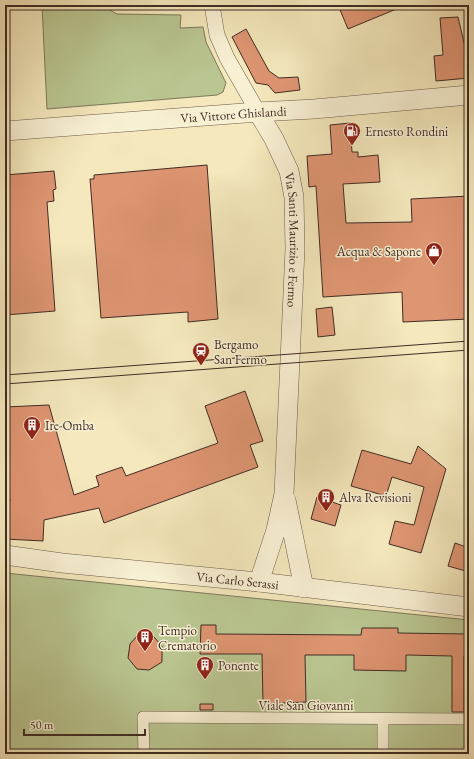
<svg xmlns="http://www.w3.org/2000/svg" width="474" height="759" font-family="'EB Garamond',serif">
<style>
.green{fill:#bac691;stroke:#7d795b}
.building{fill:#de9572;stroke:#402c25}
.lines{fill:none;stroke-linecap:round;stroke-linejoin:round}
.pedestrian-casing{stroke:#6d5b4b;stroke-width:12}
.minor-casing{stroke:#6d5b4b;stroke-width:16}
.tertiary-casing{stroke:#6d5b4b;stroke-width:20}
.pedestrian{stroke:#f8f0d3;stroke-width:11}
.minor{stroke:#f8f0d3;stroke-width:15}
.tertiary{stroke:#f8f0d3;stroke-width:19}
.tram{stroke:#402c25;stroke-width:1}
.labels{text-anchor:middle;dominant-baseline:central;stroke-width:3;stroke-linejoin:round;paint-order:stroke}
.street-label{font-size:13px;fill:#402c25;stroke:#f8f0d3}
.poi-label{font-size:13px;fill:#402c25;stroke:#f8f0d3;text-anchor:start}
</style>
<rect width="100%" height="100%" fill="#f4e8bc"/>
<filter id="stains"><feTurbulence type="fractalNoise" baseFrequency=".005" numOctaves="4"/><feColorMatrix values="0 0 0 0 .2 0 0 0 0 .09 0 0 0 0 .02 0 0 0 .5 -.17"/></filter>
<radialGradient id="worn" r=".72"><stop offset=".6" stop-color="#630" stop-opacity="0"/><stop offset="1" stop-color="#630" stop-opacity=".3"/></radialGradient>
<!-- green -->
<path class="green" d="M42 5H107L110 10 117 14 181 15 180 28 203 27 206 42 226 83 223 92 217 95 47 109Z
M5 573 469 620V754H5Z"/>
<!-- building -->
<path class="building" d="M338 5H406L348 29Z
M458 17 469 64V78L436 81 434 56 443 55 440 18Z
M246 29 269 71 279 78 298 77 300 90 275 93 268 85 256 83 232 37Z
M350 123 352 152H358V157L378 155 380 182 343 184 346 223 412 222 411 199 469 196V319L403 322 402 292 323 297 316 186 309 187 307 156 332 154 330 125Z
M207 165 218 319 188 322V312L101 318 90 179H94V175Z
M54 171 56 189 53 190 54 201 47 202 55 311 5 315V175Z
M332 307 335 335 318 337 316 309Z
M245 391 263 441 250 445 258 467 104 523 99 508 44 520 43 541 5 539V501H10L5 473V407L49 405 74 495 99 486 96 476 122 467 126 476 218 443 205 406Z
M418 446 446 469 421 553 389 544 395 521 414 525 424 487 392 477 386 496 351 486 362 450 411 464Z
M317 497 341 505 335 526 311 519Z
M455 543 469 548V572L448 566Z
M201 625H216V634L361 635 362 628H398V633L469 634V656H464V712H452V656L406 655V671L354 670V655H305L306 702 263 704 262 654H200Z
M137 636H153L162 646V662L149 670 137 669 128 658 130 644Z
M200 704H213V710H200Z"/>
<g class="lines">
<defs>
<path id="pedestrian" d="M144 754 143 717 469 719
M383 754V719"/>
<path id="minor" d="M212 5 217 35 227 58 258 112"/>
<g id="tertiary">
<path id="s1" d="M258 112 274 139 289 171 294 197 295 249 284 494 276 530 259 582"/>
<path id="s2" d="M5 131 258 112 314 109 469 95"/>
<path d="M286 500 304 588"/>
<path id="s3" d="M5 555 62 563 259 582 469 607"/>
</g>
</defs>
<!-- pedestrian casing -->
<use href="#pedestrian" class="pedestrian-casing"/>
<!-- minor casing -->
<use href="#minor" class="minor-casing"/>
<!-- tertiary casing -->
<use href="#tertiary" class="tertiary-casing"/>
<!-- pedestrian -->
<use href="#pedestrian" class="pedestrian"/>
<!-- minor -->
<use href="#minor" class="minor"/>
<!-- tertiary -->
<use href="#tertiary" class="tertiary"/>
<!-- tram -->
<path class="tram" d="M5 375 469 341
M5 384 469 350"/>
</g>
<!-- icons -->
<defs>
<symbol id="fuel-pin" viewBox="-11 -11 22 30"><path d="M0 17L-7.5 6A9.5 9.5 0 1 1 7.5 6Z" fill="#8f2418" stroke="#f8f0d3"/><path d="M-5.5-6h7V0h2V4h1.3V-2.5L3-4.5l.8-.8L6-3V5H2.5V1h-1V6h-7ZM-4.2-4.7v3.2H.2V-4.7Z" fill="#fff"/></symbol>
<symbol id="shop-pin" viewBox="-11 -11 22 30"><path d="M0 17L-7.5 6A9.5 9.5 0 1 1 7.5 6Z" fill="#8f2418" stroke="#f8f0d3"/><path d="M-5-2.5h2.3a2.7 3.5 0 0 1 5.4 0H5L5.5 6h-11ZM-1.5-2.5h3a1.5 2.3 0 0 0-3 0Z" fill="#fff"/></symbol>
<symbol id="station-pin" viewBox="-11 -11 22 30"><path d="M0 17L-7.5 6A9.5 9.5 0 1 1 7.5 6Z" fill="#8f2418" stroke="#f8f0d3"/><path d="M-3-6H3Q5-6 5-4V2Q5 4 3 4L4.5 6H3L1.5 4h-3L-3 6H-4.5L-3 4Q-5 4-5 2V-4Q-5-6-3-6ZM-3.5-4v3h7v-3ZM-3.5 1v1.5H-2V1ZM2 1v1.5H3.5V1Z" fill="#fff"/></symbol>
<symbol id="building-pin" viewBox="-11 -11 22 30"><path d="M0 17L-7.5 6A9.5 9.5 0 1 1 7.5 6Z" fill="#8f2418" stroke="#f8f0d3"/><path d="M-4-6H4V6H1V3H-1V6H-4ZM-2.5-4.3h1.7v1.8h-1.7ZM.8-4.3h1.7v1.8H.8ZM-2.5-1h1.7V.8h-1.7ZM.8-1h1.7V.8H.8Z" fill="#fff"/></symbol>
</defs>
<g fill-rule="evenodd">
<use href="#fuel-pin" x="342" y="121" width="20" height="27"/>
<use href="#shop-pin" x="424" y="241" width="20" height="27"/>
<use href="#station-pin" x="191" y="341" width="20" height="27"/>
<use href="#building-pin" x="22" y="415" width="20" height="27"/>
<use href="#building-pin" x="316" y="487" width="20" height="27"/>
<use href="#building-pin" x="135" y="627" width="20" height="27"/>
<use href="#building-pin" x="195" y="655" width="20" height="27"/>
</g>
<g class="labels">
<!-- street labels -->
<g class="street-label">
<text stroke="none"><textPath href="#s2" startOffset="229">Via Vittore Ghislandi</textPath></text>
<text stroke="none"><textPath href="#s1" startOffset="136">Via Santi Maurizio e Fermo</textPath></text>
<text stroke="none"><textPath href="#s3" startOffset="234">Via Carlo Serassi</textPath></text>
<text x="306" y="705">Viale San Giovanni</text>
</g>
<!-- poi labels -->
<g class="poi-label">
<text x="365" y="131">Ernesto Rondini</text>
<text x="421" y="251" text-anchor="end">Acqua &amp; Sapone</text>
<text x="214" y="344">Bergamo<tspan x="214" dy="15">San Fermo</tspan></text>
<text x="45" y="425">Ire-Omba</text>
<text x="339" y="497">Alva Revisioni</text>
<text x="158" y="630">Tempio<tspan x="158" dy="15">Crematorio</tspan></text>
<text x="218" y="665">Ponente</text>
</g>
</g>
<!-- margin -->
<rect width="474" height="759" fill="none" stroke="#f4e8bc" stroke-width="20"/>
<rect x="6" y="6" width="462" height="747" fill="none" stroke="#402c25" stroke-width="2"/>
<rect x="10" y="10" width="454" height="739" fill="none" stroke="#402c25"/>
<!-- scale -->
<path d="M24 729v6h121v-6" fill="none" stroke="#402c25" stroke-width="2"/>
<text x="30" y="729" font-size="12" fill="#402c25" stroke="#f8f0d3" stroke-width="3" paint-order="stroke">50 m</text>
<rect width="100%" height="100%" filter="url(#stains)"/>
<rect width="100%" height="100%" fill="url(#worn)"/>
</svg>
